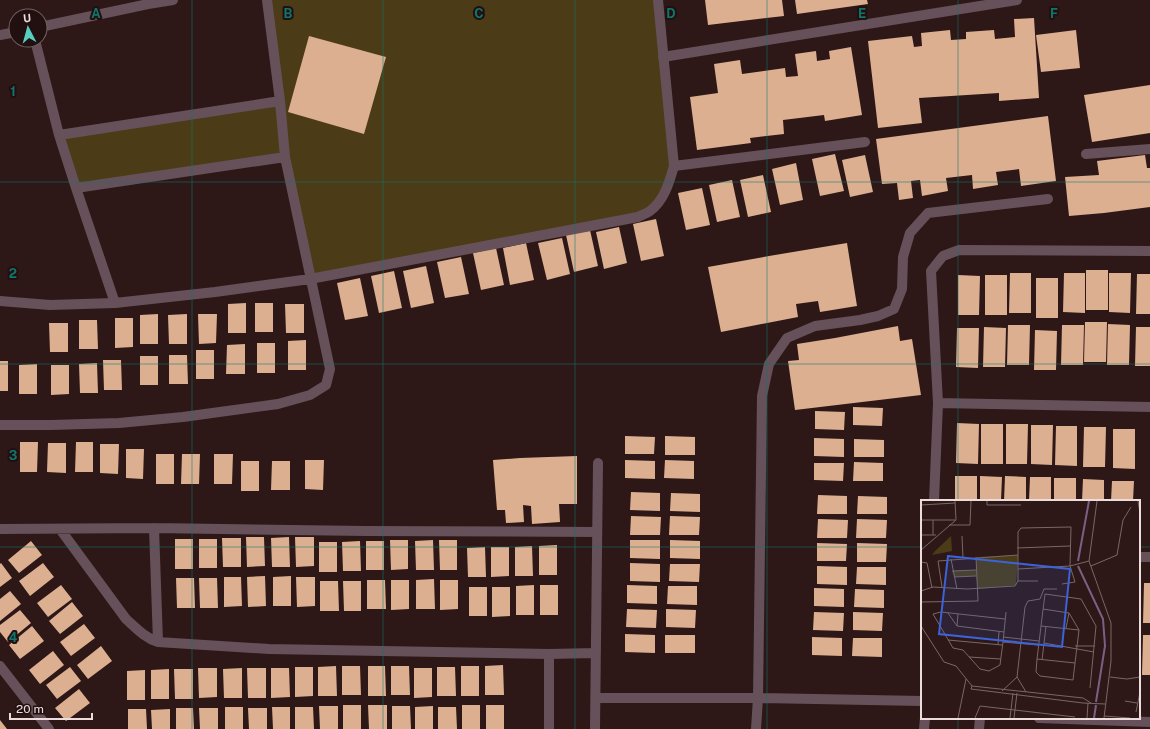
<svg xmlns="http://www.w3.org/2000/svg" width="1150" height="729" font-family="'Public Sans',sans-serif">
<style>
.green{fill:#4b3c17}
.building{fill:#ddaf91}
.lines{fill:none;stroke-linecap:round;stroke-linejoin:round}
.minor{stroke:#66515a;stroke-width:10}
.grid{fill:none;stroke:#0f766e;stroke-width:1;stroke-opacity:0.55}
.inset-river{fill:none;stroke:#7c5f85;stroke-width:2}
.inset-road{fill:none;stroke:#796766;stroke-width:1}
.view{fill:#3c63d9;fill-opacity:0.15;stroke:#3c63d9;stroke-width:2}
.inset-edge{fill:none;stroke:#ecdddc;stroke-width:2}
.grid-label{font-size:13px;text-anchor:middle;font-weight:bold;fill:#0f766e;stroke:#220f0f;stroke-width:4;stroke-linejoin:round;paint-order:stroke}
</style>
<rect width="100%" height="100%" fill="#2d1817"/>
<!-- green -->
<path class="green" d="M267 0H658L674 166 650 211 310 279 285 157 76 188 59 135 280 101Z"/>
<!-- building -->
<path class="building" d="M705 0H782L784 16 708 25Z
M795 0H867L868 4 797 14Z
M1034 18 1039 98 999 101V93L919 98 922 123 878 128 868 41 912 36 914 47 922 46 921 33 950 30 951 40 966 39V32L994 30 995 39 1015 37 1014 19Z
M1076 30 1080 68 1041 72 1036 35Z
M309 36 386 57 364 134 288 112Z
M851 47 862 115 825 121 824 115 783 120 784 134 750 138 751 143 697 150 690 97 718 93 714 64 740 60 742 74 785 68 786 77 798 76 795 54 816 51 817 61 830 59 829 51Z
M1150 85V133L1092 142 1084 95Z
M1048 116 1056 181 1021 186 1019 169 996 172 998 185 973 189 972 175 946 178 948 191 922 196 920 180 911 181 913 198 899 200 897 183 882 184 876 139Z
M835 154 844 191 820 196 812 159Z
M865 155 873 192 850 197 842 160Z
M1145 155 1147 168H1150V207L1104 213 1069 216 1065 177 1099 175 1097 161Z
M796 163 803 200 780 205 772 169Z
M763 175 771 212 748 217 740 180Z
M732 180 740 217 717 222 709 185Z
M702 188 710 225 686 230 678 193Z
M656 219 664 256 641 261 633 224Z
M619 227 627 263 604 269 596 232Z
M590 230 598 266 574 272 566 235Z
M562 238 570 274 547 280 538 243Z
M526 243 534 280 510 285 503 248Z
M847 243 857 306 820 312 818 301 796 304 798 317 721 332 708 267 769 256Z
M496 248 504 285 481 290 473 253Z
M461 257 469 294 445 298 437 262Z
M426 266 434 303 411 308 403 271Z
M1086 270H1108V310H1086Z
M394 271 402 308 379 313 371 276Z
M1010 273H1031V313H1009Z
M1064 273H1085V313L1063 312Z
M1109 273H1131L1130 313 1109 312Z
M1137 274H1150V314H1136Z
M958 275 980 276 979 315H958Z
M985 275H1007V315H985Z
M360 278 368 316 345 320 337 283Z
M1036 278H1058V318H1036Z
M246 303V333H228V304Z
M255 303H273V332H255Z
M285 304H304V333H286Z
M158 314V344H140V315Z
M187 314V344H169L168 315Z
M198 314H217L216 343 199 344Z
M115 318H133V347L115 348Z
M79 320H97L98 349H79Z
M1085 322H1107L1106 362H1084Z
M49 323H68V352H50Z
M1108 324 1130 325 1129 365H1107Z
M1008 325H1030L1029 365H1007Z
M1062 325H1084L1083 365H1061Z
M898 326 900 341 912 339 921 395 795 410 788 361 799 360 797 344 835 338Z
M984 327 1006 328 1005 367H983Z
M1136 327H1150V366H1135Z
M957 328H979L978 368 956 367Z
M1035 330 1057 331 1056 370H1034Z
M306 340V370H288V341Z
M257 343H275V373H257Z
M245 344V374H226L227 345Z
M196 350H214V379H196Z
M169 355H187L188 384H169Z
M140 356H158V385H140Z
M103 360H121L122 390H104Z
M0 361H8V391H0Z
M97 363 98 393H80L79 364Z
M37 364V394H19V365Z
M51 365H69V394L51 395Z
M853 407 883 408 882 426 853 425Z
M815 411 845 412 844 430 815 429Z
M957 423 979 424 978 464 956 463Z
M981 424H1003V464H981Z
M1006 424H1028L1027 464H1006Z
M1031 425H1053L1052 465 1031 464Z
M1056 426H1077V466L1055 465Z
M1084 427H1106L1105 467H1083Z
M1113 429H1135V469L1113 468Z
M625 436 655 437 654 454H625Z
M665 436 695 437V455H665Z
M814 438 844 439V457L814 456Z
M854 439 884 440V457H854Z
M20 442H38L37 472H20Z
M76 442H93V472H75Z
M48 443H66V473L47 472Z
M100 444H119L118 474 100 473Z
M126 449H144L143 479 126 478Z
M156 454H174V484H156Z
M182 454H200L199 484H181Z
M214 454H233L232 484H214Z
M577 456V504H559L560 522 532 524 531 506 523 505 524 522 506 523 505 510H497L493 460 520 458Z
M305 460H324L323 490 305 489Z
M625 460 655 461V479L625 478Z
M665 460 694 461V479L664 478Z
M241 461H259V491H241Z
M272 461H290V490H271Z
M854 462 883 463V481H853Z
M814 463H844L843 481 814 480Z
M955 476H977V501H955Z
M980 476 1002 477 1001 501H980Z
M1005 476 1026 477V501H1004Z
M1030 477H1051V501H1029Z
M1054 478H1076V501H1054Z
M1083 479 1104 480V501H1082Z
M1112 481H1134L1133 501H1111Z
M631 492 660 493V511L630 510Z
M671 493 700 494V512L670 511Z
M818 495 847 496V514H817Z
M858 496 887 497V514H857Z
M631 516 661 517 660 535H630Z
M670 516 700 517 699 535H669Z
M818 519 848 520 847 538H817Z
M857 519 887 520 886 538H856Z
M246 537H264L265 566 247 567Z
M289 537 290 567H272L271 538Z
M295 537H314V566L296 567Z
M222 538H241V567H223Z
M175 539H193V569H175Z
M199 539H217V568H199Z
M390 540H408V569L391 570Z
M433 540 434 570H416L415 541Z
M439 540H457V570H440Z
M630 540H660V559L630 558Z
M670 540 700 541V559L670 558Z
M31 541 42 555 19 573 8 560Z
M360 541 361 571H343L342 542Z
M366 541H384V570H366Z
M319 542H337V572H319Z
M817 543 847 544 846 561H817Z
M857 543 887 544 886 562H857Z
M557 545V575H539V546Z
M532 546 533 576H515V547Z
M485 547 486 577H468L467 548Z
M491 547H509V576L491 577Z
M1 563 12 578 0 587V564Z
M43 563 54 577 30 596 19 581Z
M630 563 660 564V582L630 581Z
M670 564H700L699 582 669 581Z
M817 566 847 567V585L817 584Z
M857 567H886V585L856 584Z
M265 576 266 606 248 607 247 577Z
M291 576V606H273V577Z
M224 577H241L242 606 224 607Z
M296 577H315V606L297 607Z
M176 578H194L195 608H177Z
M199 578H217L218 608H200Z
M434 579 435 609H416V580Z
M367 580H385L386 609H367Z
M391 580H409V609L391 610Z
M440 580H458V609L440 610Z
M320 581H338L339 611H320Z
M343 581H361V611H344Z
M1139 582 1141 583 1140 618H1139Z
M1144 583H1150V623H1143Z
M61 585 72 599 48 617 37 603Z
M534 585V615H516V586Z
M540 585H558V615H540Z
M627 585 657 586V604L627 603Z
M668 586H697V605L667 604Z
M469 587H487V616H469Z
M492 587H510V616L492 617Z
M814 588 844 589V607L814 606Z
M855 589 884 590V608L854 607Z
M10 591 21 604 0 621V599Z
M72 602 83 616 60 634 49 621Z
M627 609 657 610 656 628 626 627Z
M666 609 696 610 695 628 666 627Z
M20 610 31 623 8 642 0 632V625Z
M814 612 844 613 843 631 813 630Z
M853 612 883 613 882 631 853 630Z
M84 624 95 638 71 656 60 642Z
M32 626 44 641 20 659 9 645Z
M625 634 655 635V653L625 652Z
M665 635H695V653H665Z
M1143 635H1150V675H1142Z
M812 637 842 638V656L812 655Z
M853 638H882V657L852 656Z
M101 646 112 661 88 679 77 665Z
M53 651 64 665 40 684 29 670Z
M503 665 504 695H485V666Z
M336 666 337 696H318V667Z
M342 666H360L361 695H342Z
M368 666H385L386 696H368Z
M391 666H409L410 695H391Z
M461 666H479V696H461Z
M70 667 81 681 57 699 46 685Z
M295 667H313V696L295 697Z
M437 667H455L456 696H437Z
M198 668H217V697L199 698Z
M242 668V698H224L223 669Z
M247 668H266V698H248Z
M271 668H289L290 697 271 698Z
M414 668H432V697L414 698Z
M169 669V699H151V670Z
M174 669H193V699H175Z
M145 670V700H127V671Z
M79 689 90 703 66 721 55 708Z
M343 705H361V729H343Z
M368 705H387V729H369Z
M462 705H480V729H462Z
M486 705H504V729H486Z
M319 706H338V729H320Z
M392 706H410L411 729H392Z
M433 706V729H415V707Z
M225 707H243V729H225Z
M272 707H290V729H273Z
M295 707H313L314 729H295Z
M438 707H456L457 729H438Z
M176 708H193L194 729H176Z
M199 708H218V729H200Z
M248 708H267V729H249Z
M128 709H146L147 729H128Z
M170 709V729H152L151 710Z
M0 720 7 729H0Z"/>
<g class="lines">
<!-- minor -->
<path class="minor" d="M40 27 148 4 173 0
M0 35 16 32
M35 40 59 135 76 188 115 303
M663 57 1017 0
M59 135 280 101
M1086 154 1150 149
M674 166 865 142
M76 188 285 157
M0 301 50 305 115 303 215 292 310 279 638 217C642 215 646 214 650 211 664 201 669 183 674 166L658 0
M938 403 1150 407
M0 425H51L119 423 183 417 278 404 310 395 326 385 330 369 285 157 280 101 267 0
M934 501 938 403 931 271 943 256 959 250 1150 251
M154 528 158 642
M0 529 154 528 366 531 597 532
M60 529 126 619C136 628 145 638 158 642L269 649 549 654 595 653
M1139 557H1150
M549 654V729
M0 666 49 729
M596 698H758L922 701
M1039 718 1150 722
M595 729 598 463
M756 729 758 698 762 396 769 364 787 338 815 326 860 320 878 316 894 309 902 289 903 257 910 233 928 213 1048 199
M924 729 925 718
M979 729 980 718"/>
</g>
<!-- grid -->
<path class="grid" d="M192 0V729M383 0V729M575 0V729M767 0V729M958 0V501M0 182H1150M0 364H1150M0 547H922M1139 547H1150M958 718V729"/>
<!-- overview -->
<g transform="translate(921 500)">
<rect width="219" height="219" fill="#2d1817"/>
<path d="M30 36 31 51 11 55 14 51ZM97 55 95 85 57 89 55 76 33 77 31 71 55 70V57Z" fill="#4b3c17"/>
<path class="inset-river" d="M157 61 168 1M157 66 182 119 184 146 175 202M173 218 175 205"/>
<path class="inset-road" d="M66 1V5H100M176 1 168 61 190 123V161L183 218M217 1 219 13M0 5 34 3M0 20H34M28 25H49L50 1M0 35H15M12 35V20M41 36 42 58M96 48 149 46M0 50 35 20 34 1M30 59 36 89M0 62 6 63 11 88M170 66 196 55 202 20 210 7M97 69 149 66 168 61M31 71 55 70M33 77 55 76M97 81H117M21 87 17 61 97 55M0 91 12 87 46 89 94 86 97 81V32L100 28 150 27 149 66 154 82 141 84M0 102 57 101 55 57M122 109 148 113 158 130M27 113 36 126 83 132M84 119 20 112 12 114 32 148 42 150 59 169 68 171 79 165 82 142 85 112M0 126 23 162 35 166 51 186M36 126 37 114M120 126 124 94 160 99 175 126 169 188M145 128 148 113M82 137 118 141M27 140 81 145M82 142 117 145M123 143 173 152M77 144 78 132M154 146H174M48 157 80 159M116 159 120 126 158 130 154 163 152 180 119 176 115 172 116 159 154 163M121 160 125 126M189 177 206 179 219 177M81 191 96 177M105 192 96 177 104 107 107 101 119 99 123 89H136M204 201 216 203M170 203 162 198 51 186 50 189 162 203 184 204M215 212 219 192M183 216 209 218M37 218 45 179M54 218 59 206 154 217M89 218 92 193M93 218 96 193M166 218 167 203"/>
<path class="view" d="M27 56 149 69 141 147 18 134Z"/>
<rect width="219" height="219" class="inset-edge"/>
</g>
<g class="grid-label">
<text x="96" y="18">A</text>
<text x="288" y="18">B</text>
<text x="479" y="18">C</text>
<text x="671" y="18">D</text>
<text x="862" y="18">E</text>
<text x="1054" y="18">F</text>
<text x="13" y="96">1</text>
<text x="13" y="278">2</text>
<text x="13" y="460">3</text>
<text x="13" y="642">4</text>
</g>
<!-- north arrow -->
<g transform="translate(28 28) rotate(354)"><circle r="19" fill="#220f0f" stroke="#736161"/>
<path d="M0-3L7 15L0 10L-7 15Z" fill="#58cec0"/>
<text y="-6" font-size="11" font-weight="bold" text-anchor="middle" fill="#ecdddc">U</text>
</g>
<!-- scale -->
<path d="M10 713v6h82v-6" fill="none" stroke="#ecdddc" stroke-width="2"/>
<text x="16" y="713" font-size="12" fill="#ecdddc" stroke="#220f0f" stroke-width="3" paint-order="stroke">20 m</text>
</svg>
